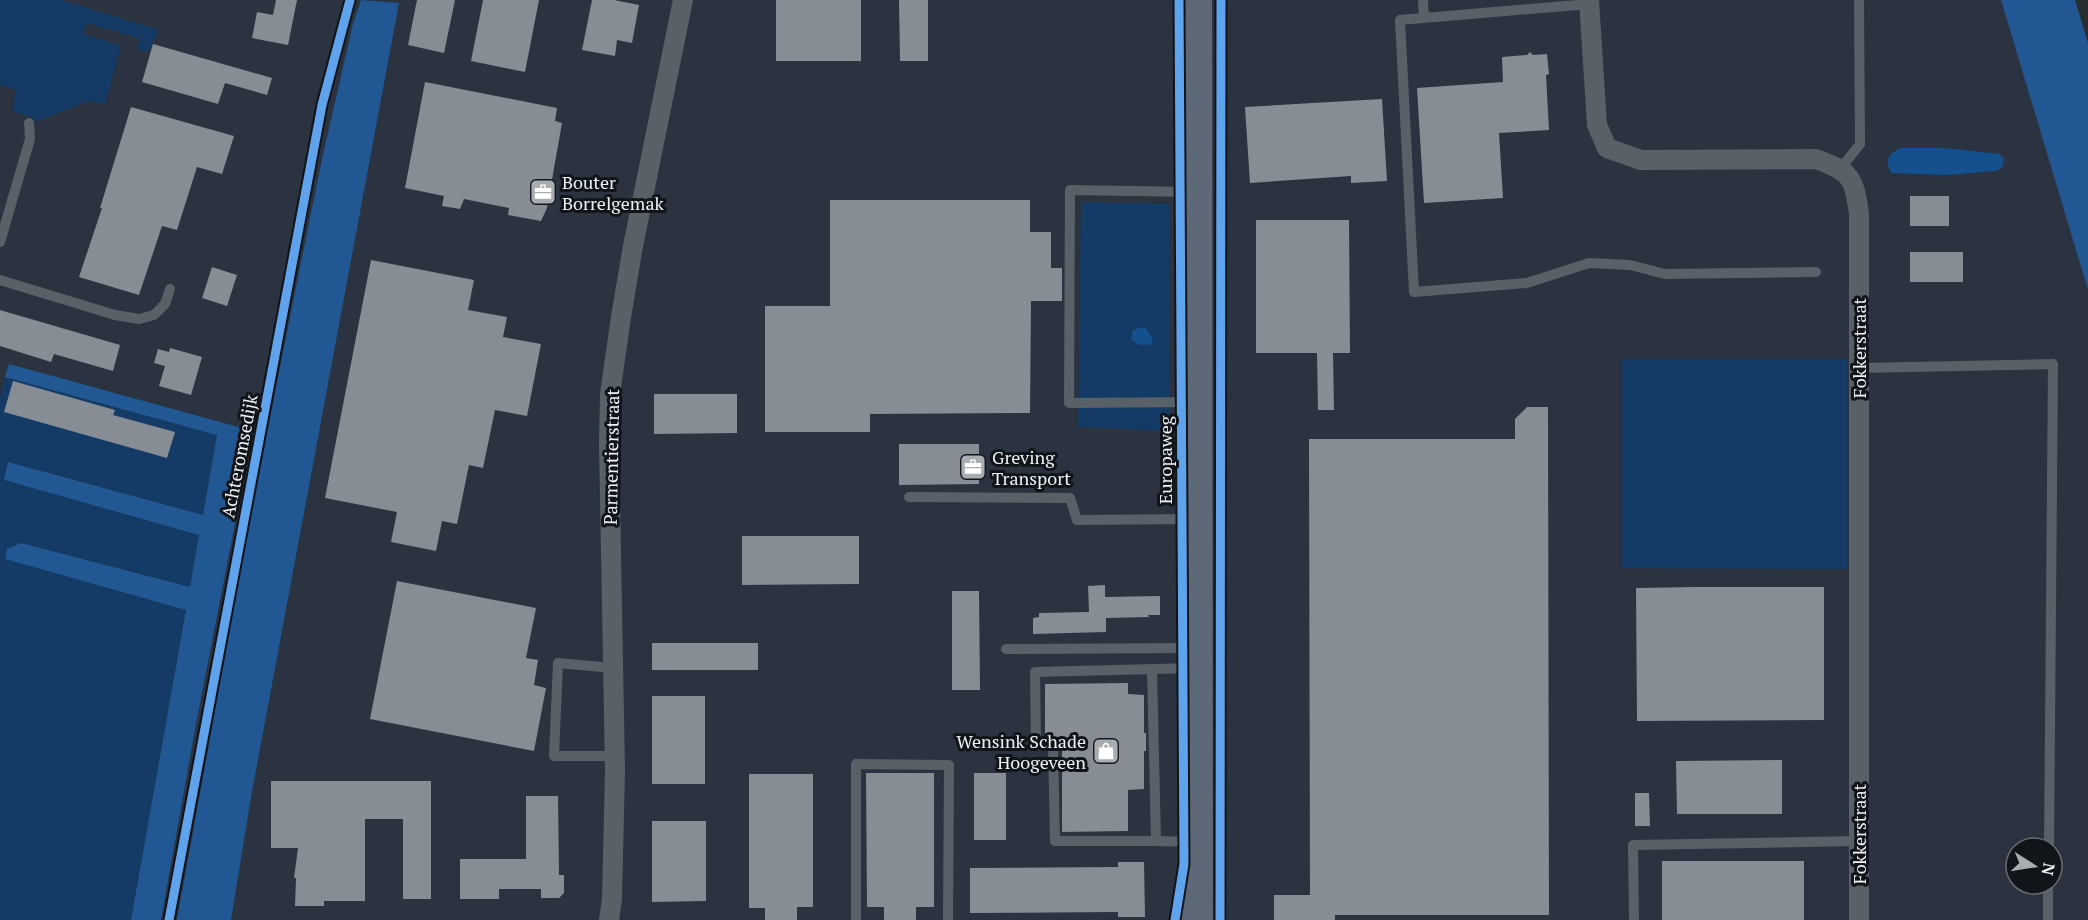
<svg xmlns="http://www.w3.org/2000/svg" width="2088" height="920" font-family="'PT Serif',serif">
<style>
.built{fill:#2a333f;fill-rule:evenodd}
.green{fill:#143b65;fill-rule:evenodd}
.forest{fill:#215893}
.water{fill:#13508d}
.building{fill:#878d95}
.lines{fill:none;stroke-linecap:round;stroke-linejoin:round}
.service{stroke:#586068;stroke-width:10}
.minor{stroke:#586068;stroke-width:20}
.primary{stroke:#5e6977;stroke-width:32}
.cycleway-casing{stroke:#111418;stroke-width:13}
.cycleway{stroke:#60a3ed;stroke-width:9}
.labels{text-anchor:middle;dominant-baseline:central;stroke-width:6;stroke-linejoin:round;paint-order:stroke}
.poi-label{font-size:18px;fill:#eef2f7;stroke:#111418;text-anchor:start}
.street-label{font-size:18px;fill:#eef2f7;stroke:#111418}
</style>
<rect width="100%" height="100%" fill="#2a2d30"/>
<!-- built -->
<path class="built" d="M0 0H2001L2088 289V920H0ZM2016 848H2052V884H2016Z"/>
<!-- green -->
<path class="green" d="M0 0H61L159 30 148 52 137 49 140 39 87 23 83 34 121 46 105 104 88 101 36 122 32 117 12 111 16 90 0 85Z
M1081 202 1169 204V431L1078 427ZM1133 330H1148L1152 337V344C1144 346 1137 346 1131 339Z
M1622 359H1847V569L1621 568Z
M5 377 217 434 203 515 9 462 4 480 199 535 190 587 21 543 7 549 6 559 186 610 131 920H0V398Z"/>
<!-- forest -->
<path class="forest" d="M361 0 399 3 251 797 231 920H177L243 557 281 362 322 159 353 24Z
M2001 0H2075L2088 43V290Z
M9 364 253 431 196 724 161 920H131L186 610 5 559 7 549 21 543 190 587 199 535 4 480 8 462 203 515 217 435 5 377Z"/>
<!-- water -->
<path class="water" d="M1900 148H1945L1999 154 2004 159 2002 168 1995 171 1947 175 1891 173C1885 160 1887 155 1900 148Z
M1144 327C1148 330 1155 339 1152 344 1144 346 1137 346 1131 339L1133 330Z"/>
<!-- building -->
<path class="building" d="M276 0H297L288 45 252 38 257 12 273 15Z
M417 0H455L444 53 408 45Z
M483 0H539L525 72 471 61Z
M592 0H614L639 5 632 43 617 40 615 56 582 50Z
M776 0H861V61H776Z
M899 0H928V61H900Z
M153 44 272 78 267 95 225 83 218 104 142 82Z
M1530 52 1533 55 1547 54 1549 74 1546 75 1549 130 1499 133 1503 198 1424 203 1417 88 1503 82 1502 57 1527 55Z
M425 82 557 108 555 121 562 123 547 208 541 221 508 215 509 208 464 199 460 209 442 206 444 196 405 188Z
M1382 99 1387 181 1351 183V176L1250 183 1245 107Z
M131 107 234 136 222 174 197 167 177 230 162 226 139 295 79 277 102 208H100Z
M1910 196H1949V226H1910Z
M830 200H1030V232H1051V268H1062V301H1031L1030 413 870 414V432H765V306H830Z
M1256 220H1349L1350 353H1333L1334 410H1318L1317 353H1256Z
M1910 252H1963V282H1910Z
M371 260 474 280 468 310 507 317 503 337 541 344 527 416 495 410 483 468 469 465 457 524 442 521 436 551 391 542 397 512 325 498Z
M212 267 237 275 227 306 202 298Z
M0 310 120 345 113 371 54 354 51 362 0 346Z
M170 348 202 357 191 395 159 386 165 366 154 363 158 349 169 352Z
M13 381 115 410 113 415 175 432 167 458 4 412Z
M654 394H737V433L654 434Z
M1527 407H1548L1549 915H1335V920H1274V895H1310L1309 439H1515V419Z
M899 444H979V484L899 485Z
M742 536H859V584L742 585Z
M397 581 536 608 526 658 538 660 534 685 546 688 534 751 370 719Z
M1105 585V597L1160 596V615H1148L1149 617 1106 618V632L1033 634V618L1039 617V613L1089 612 1088 586Z
M1696 587H1824V720L1637 721 1636 588Z
M952 591H979L980 690H952Z
M652 643H758V670H652Z
M1128 683V694L1144 695V733H1146V751H1144V789L1128 790V831L1062 832V738L1045 736V684Z
M652 696H705V784H652Z
M1782 760V814H1677L1676 761Z
M866 773H934V907H916V920H884V907H867Z
M974 773H1006V840H974Z
M749 774H813V907H797V920H765V908H749Z
M271 781H431V899H403V819H365V901H324V906H295L296 878H294L298 848H271Z
M1635 793H1649L1650 826H1635Z
M526 796H558L559 875H564V893L559 898H541V889H499V899H460V859H526Z
M652 821H706V901L652 902Z
M1662 861H1804V920H1662Z
M1118 862H1144L1145 917H1118V912L970 913V868L1118 867Z"/>
<g class="lines">
<!-- service -->
<path class="service" d="M1423 0 1424 18
M1589 4 1400 20 1414 292 1527 283 1589 263 1630 265 1665 274 1816 272
M1841 168 1860 144 1859 0
M1193 192 1070 190 1069 403 1195 402
M0 242 30 139 29 123
M0 280 115 315 139 319 154 315 165 304 170 289
M1859 368 2053 364 2049 848
M909 497 1070 498 1077 520 1193 519
M1006 649 1193 648
M613 668 558 663 554 756H615
M1152 669 1156 841 1194 842
M1156 841H1055L1053 744H1036L1035 672 1194 668
M856 920V764L949 765 948 920
M1634 920 1633 845 1859 841
M2048 920V884"/>
<!-- minor -->
<path class="minor" d="M1589 0 1597 125 1607 148 1641 160 1816 159C1851 172 1854 177 1859 214V920
M609 920 612 899 615 770 609 443 610 394 621 317 633 246 683 0"/>
<!-- primary -->
<path class="primary" d="M1196 0 1197 920"/>
<defs>
<path id="cycleway" d="M169 920 322 105 350 0
M1175 920 1184 864 1179 0
M1220 920 1221 0"/>
</defs>
<!-- cycleway casing -->
<use href="#cycleway" class="cycleway-casing"/>
<!-- cycleway -->
<use href="#cycleway" class="cycleway"/>
</g>
<!-- icons -->
<defs>
<symbol id="office-square" viewBox="-11 -11 22 22"><rect x="-9" y="-9" width="18" height="18" rx="4" fill="#a9adb1" stroke="#111418"/><path d="M-6-3h4V-5.5h4V-3h4V5H-6ZM-1-4.5V-3h2v-1.5ZM-6 0V1H6V0Z" fill="#fff"/></symbol>
<symbol id="shop-square" viewBox="-11 -11 22 22"><rect x="-9" y="-9" width="18" height="18" rx="4" fill="#a9adb1" stroke="#111418"/><path d="M-5-2.5h2.3a2.7 3.5 0 0 1 5.4 0H5L5.5 6h-11ZM-1.5-2.5h3a1.5 2.3 0 0 0-3 0Z" fill="#fff"/></symbol>
</defs>
<g fill-rule="evenodd">
<use href="#office-square" x="528" y="177" width="30" height="30"/>
<use href="#office-square" x="958" y="452" width="30" height="30"/>
<use href="#shop-square" x="1091" y="736" width="30" height="30"/>
</g>
<g class="labels">
<!-- poi labels -->
<g class="poi-label">
<text x="562" y="182">Bouter<tspan x="562" dy="21">Borrelgemak</tspan></text>
<text x="992" y="457">Greving<tspan x="992" dy="21">Transport</tspan></text>
<text x="1086" y="741" text-anchor="end">Wensink Schade<tspan x="1086" dy="21">Hoogeveen</tspan></text>
</g>
<!-- street labels -->
<g class="street-label">
<text transform="translate(1859 348) rotate(-90)">Fokkerstraat</text>
<text transform="translate(239 456) rotate(-79)">Achteromsedijk</text>
<text transform="translate(611 457) rotate(-89)">Parmentierstraat</text>
<text transform="translate(1165 460) rotate(-90)">Europaweg</text>
<text transform="translate(1859 834) rotate(-90)">Fokkerstraat</text>
</g>
</g>
<!-- north arrow -->
<g transform="translate(2034 866) rotate(102)"><circle r="28" fill="#111418" stroke="#696d71" stroke-width="1.5"/>
<path d="M0-4.5L10 22L0 15L-10 22Z" fill="#a9adb1"/>
<text y="-9" font-size="16" font-weight="bold" text-anchor="middle" fill="#eef2f7">N</text>
</g>
</svg>
